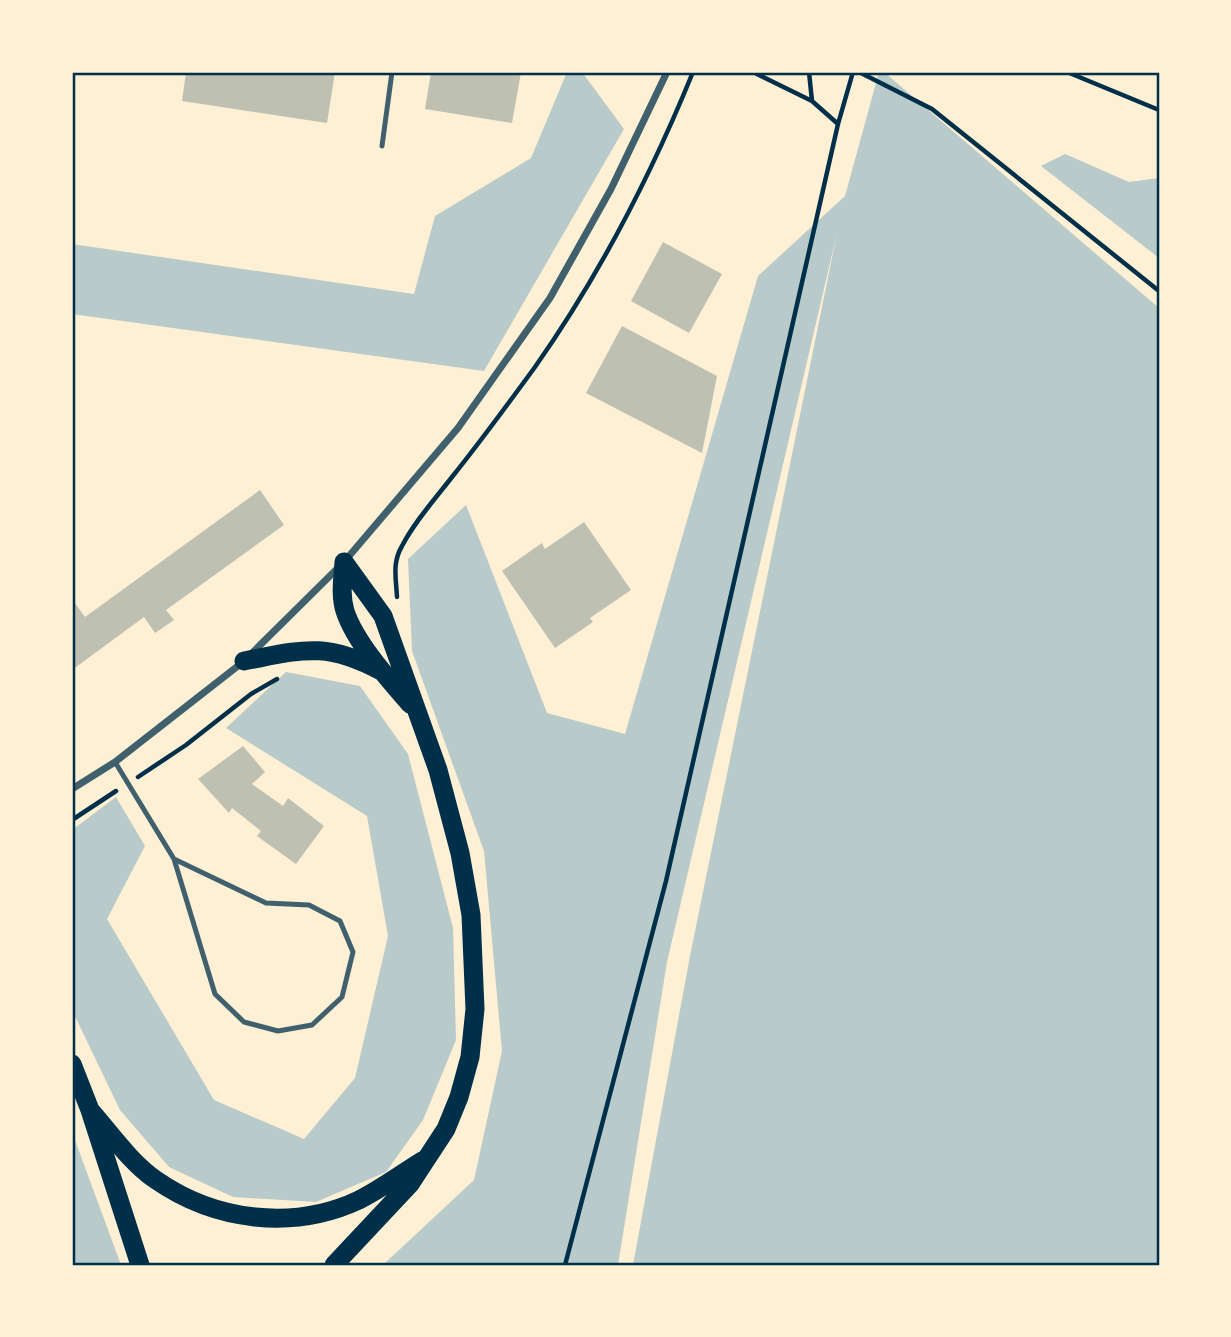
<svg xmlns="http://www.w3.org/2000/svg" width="1231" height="1337" font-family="'DM Sans',sans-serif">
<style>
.green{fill:#b9caca}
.building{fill:#bec0b2}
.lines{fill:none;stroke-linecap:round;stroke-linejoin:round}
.path{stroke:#003049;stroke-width:4.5}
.service{stroke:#3f606c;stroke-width:5}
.minor{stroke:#3f606c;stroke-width:7}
.trunk{stroke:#003049;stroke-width:19}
.neatline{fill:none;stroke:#003049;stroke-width:2.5}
</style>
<rect width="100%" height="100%" fill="#fdf0d5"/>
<!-- green -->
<path class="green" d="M567 72H582L624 129 484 371 72 314V244L414 294 435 216 531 158Z
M879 72H884L1159 308V1265H633L690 956 837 233 667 962 618 1265H383L474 1180 502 1051 484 851 412 651 408 559 466 505 547 713 625 734 758 276 845 196Z
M1065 154 1129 182 1159 178V258L1041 166Z
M286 672 360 686 408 754 453 928 456 1040 423 1120 386 1172 316 1202 233 1197 169 1167 120 1110 72 1010V830L116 797 145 846 107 919 214 1100 304 1139 355 1078 388 936 367 816 226 728Z
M72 1132 121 1265H72Z"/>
<!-- building -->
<path class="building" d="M186 72H335L327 123 182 101Z
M431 72H521L512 123 425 109Z
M663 242 722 274 689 333 631 301Z
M622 326 717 376 702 453 586 393Z
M260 490 284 525 166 610 174 620 155 633 144 617 72 670V599L85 617Z
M584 522 631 590 590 618 593 622 555 648 502 571 542 543 545 549Z
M243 746 265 772 252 784 283 806 288 798 324 826 296 864 257 836 261 831 232 808 229 813 198 779Z"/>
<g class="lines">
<!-- path -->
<path class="path" d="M753 72 812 101
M809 72 812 101 838 124
M859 72 932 109 1159 291
M1067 72 1159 110
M397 597C396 578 392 563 402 546 415 521 435 499 452 477 481 441 508 404 535 367 599 276 651 175 693 72
M138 777 186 745 251 694 277 679
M72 820 116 791
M565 1265 666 881 838 124 853 72"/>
<!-- service -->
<path class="service" d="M382 146 392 72
M115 762 174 859 266 903 309 905 340 921 353 952 342 997 312 1025 278 1031 244 1022 215 994 174 859"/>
<!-- minor -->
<path class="minor" d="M251 654 344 562 458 428 550 298 611 189 667 72
M72 789 115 762 243 662"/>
<!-- trunk -->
<path class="trunk" d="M344 562C343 578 340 595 345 611 355 642 389 680 410 704
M244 661C302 650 325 641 381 671
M72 1064 90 1110 140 1265
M90 1110C111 1134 131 1163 156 1180 215 1221 293 1231 359 1200 381 1189 401 1174 422 1161
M334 1265 410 1184 446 1129 459 1097 470 1057 475 1009 471 915 460 853 438 770 383 616 344 562"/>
</g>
<!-- border -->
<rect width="1231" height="1337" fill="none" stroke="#fdf0d5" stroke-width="147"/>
<rect x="74" y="74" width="1084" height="1190" class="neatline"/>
</svg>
